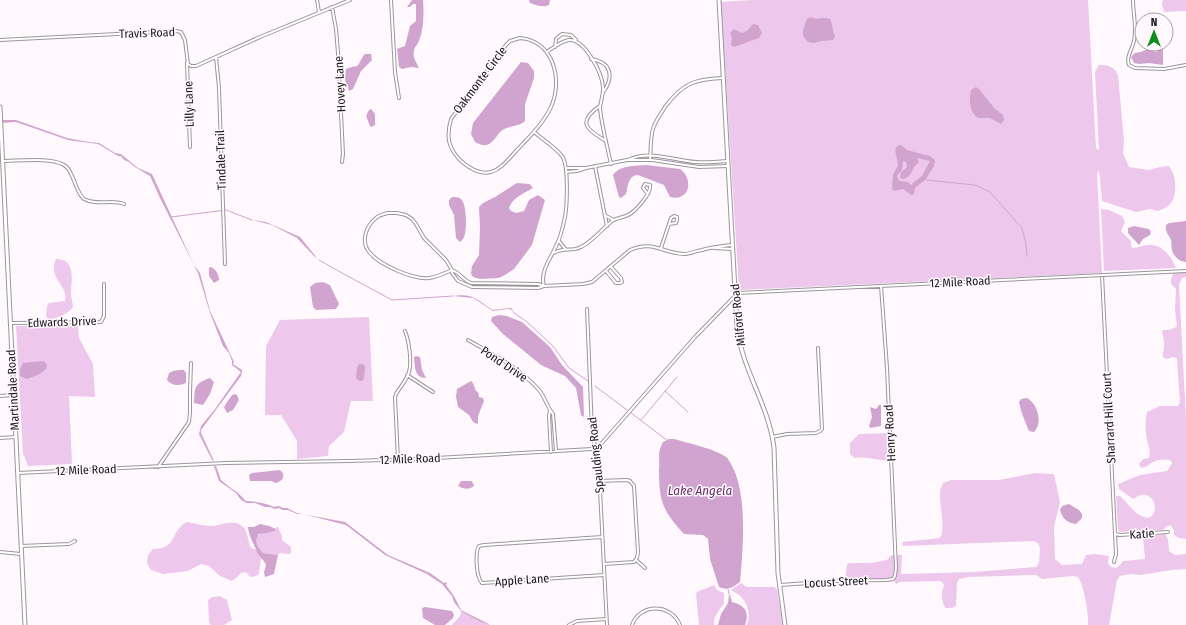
<svg xmlns="http://www.w3.org/2000/svg" width="1186" height="625" font-family="'Fira Sans Condensed',sans-serif">
<style>
.green{fill:#edc8ec}
.water{fill:#d0a4cf;fill-rule:evenodd}
.lines{fill:none;stroke-linecap:round;stroke-linejoin:round}
.stream{stroke:#d0a4cf;stroke-width:1}
.street-casing{stroke:#9b969b;stroke-width:4}
.secondary-casing{stroke:#9b969b;stroke-width:5}
.street{stroke:#fff;stroke-width:2}
.secondary{stroke:#fff;stroke-width:3}
.labels{text-anchor:middle;dominant-baseline:central;stroke-width:3;stroke-linejoin:round;paint-order:stroke}
.street-label{font-size:12px;fill:#181618;stroke:#fff9fe}
.water-label{font-size:13px;font-style:italic;fill:#673168;stroke:#fff9fe}
</style>
<rect width="100%" height="100%" fill="#fff9fe"/>
<!-- green -->
<path class="green" d="M752 0H1088L1096 148 1099 150 1095 72 1099 65C1108 65 1114 66 1118 75L1124 141 1123 153 1129 167 1149 170 1160 167 1169 166C1176 175 1177 190 1173 200 1170 206 1164 209 1158 211L1150 209 1136 212 1102 201 1099 170 1097 173 1102 273 739 290 721 2Z
M1163 0H1186V11L1164 12 1162 5Z
M1101 209 1109 210 1122 216 1125 222 1121 231 1131 241V246L1133 248C1139 248 1146 244 1152 245 1164 246 1172 258 1176 268L1104 271Z
M56 259C77 259 71 281 71 294 71 299 73 303 73 307 67 315 59 317 49 320L46 316 47 306 49 303 65 301C69 285 47 279 56 259Z
M1173 273H1186V277L1182 278 1179 285 1186 418V539L1179 538 1174 535V530L1170 525 1166 527 1163 530 1119 532 1118 529 1116 496H1120C1125 500 1133 511 1138 514 1159 529 1161 492 1141 495 1138 495 1136 498 1133 499L1119 489 1118 484 1140 475 1167 471 1172 463 1170 460C1164 459 1158 459 1153 462 1148 465 1147 467 1141 468L1139 464 1143 459 1149 458C1151 448 1148 447 1147 439 1145 429 1145 422 1147 412L1160 406H1178L1180 402 1177 359 1174 357 1166 359 1163 357C1162 352 1165 348 1164 343 1164 338 1162 334 1162 330 1168 330 1173 330 1177 326L1175 311 1176 289 1171 284V280Z
M369 317 373 401H351L344 432 329 446 328 456 297 459V441L281 415H265L266 346 280 320Z
M16 326H78L79 338 93 364 95 397 69 396 72 464 28 466 23 453Z
M889 433 891 461C878 461 866 456 854 458L850 454V443L859 434Z
M1035 473 1054 474 1060 502 1054 527 1055 559 1062 565 1082 564 1086 555 1095 554 1109 556 1108 563 1111 567 1116 568 1120 565 1123 561 1145 559 1143 537 1146 536 1165 534 1168 539 1169 551 1175 555 1186 554V569L1172 570 1140 575 1131 574 1120 576 1117 580 1109 625H1088C1089 614 1084 586 1078 577L1073 576 1042 579 1036 575 968 577 959 579 957 583 956 606 952 608H945C942 601 940 593 944 586L943 583 940 581 900 582 896 584 893 579 845 581 847 565 849 563H870L887 560 891 555H902L901 574H904L973 572 1036 567 1039 563 1040 548 1038 543 1033 541 903 546 902 542 940 538C946 528 939 505 940 492 940 489 942 486 943 483L951 480H999Z
M187 522C194 523 203 526 211 526 223 526 234 517 244 528 248 533 248 542 251 548L258 550 259 556 261 558 259 574 256 576 250 577 246 572 241 573 235 579 232 581 220 576 209 566 201 564 188 571 163 574 151 570 147 563 148 555 153 549C179 548 169 531 187 522Z
M278 527 282 536V540L291 547V553L289 554 280 553 278 555 263 553C262 550 259 548 257 545 249 531 268 534 275 531L276 529 275 528Z
M741 583 747 587H774L777 589 783 625H747C751 614 748 603 739 595 737 593 734 592 731 590Z
M714 585 717 590 724 593V604C719 610 713 617 714 625H699L696 593 699 591Z
M220 596 227 600 232 620 224 625H211L209 622 208 600 212 597Z
M461 611 489 625H452L460 616Z"/>
<!-- water -->
<path class="water" d="M412 0H423C424 12 424 31 418 43 417 45 414 48 414 51 412 57 417 63 419 68L411 67 402 69 399 67 397 49 405 46 410 26 416 21V4H413L410 7H407Z
M529 0H550L549 5C544 8 535 5 530 3Z
M811 17C818 21 823 16 830 19 833 24 832 30 835 36L833 40 821 41 814 43 808 42 803 36V30L807 19Z
M753 24 758 25 762 33 759 38 734 47 731 45 732 38 730 33 734 29 742 33 747 31Z
M1154 44H1163V65L1149 63 1139 64 1134 63 1131 57 1135 53C1145 52 1146 47 1155 52L1158 51V49Z
M365 54H371L372 60 361 71 353 89 349 91 345 80 346 69C359 64 356 70 363 56Z
M521 62 528 63 534 71V78L525 104V121C519 127 509 125 501 131 497 135 493 143 487 145 483 146 479 144 475 142L471 134 473 123Z
M976 87 979 89 995 109 1003 115 1004 120 1001 124 990 118H978C969 111 969 101 971 90Z
M371 109 375 114V125L371 127 370 126 366 116 369 110Z
M0 120H16L67 138 89 142 99 143 115 153 121 154 138 168 152 174 194 265 200 273 210 311 234 362 233 364 242 370V372L241 376 201 430V433L214 461 212 460 199 434 201 426 215 409 241 372 232 365V361L229 353 223 346 210 313 198 273 160 198 150 176 135 167 129 162 124 160 121 156H118L98 144 68 140 16 122 0 123Z
M901 145 907 150 930 156 935 160 934 166 926 179 915 188 914 194 911 195 903 189 894 191 892 189 893 175 898 165C898 158 893 153 897 146ZM917 158 930 161 922 176 914 182 911 185 908 182 899 181 897 176 902 170 903 161 906 162 907 167 901 172 900 178 902 179C913 178 911 167 919 162Z
M646 165 680 169C694 179 690 202 670 197L664 185 638 175C628 175 628 187 626 194L621 198 619 197 613 175C620 165 635 166 646 165Z
M517 183 530 184 533 188C523 194 513 197 509 208L511 211 516 213 524 211 529 200 538 195 545 200 532 245 514 269 505 275 499 278 480 279 473 277 471 274 472 266 479 255 480 228 479 207 483 203 495 197Z
M452 197C455 197 459 197 461 199 467 204 467 231 464 237 463 239 462 240 460 242L456 238 454 215 449 205V200Z
M252 220 266 222 300 237 317 258 314 256 297 238 272 225Z
M1186 221V262C1180 262 1173 256 1172 250 1171 247 1172 244 1171 240 1168 234 1165 232 1166 225L1169 223Z
M1134 226 1149 229 1151 232 1150 235 1143 239 1139 245 1128 233V228Z
M211 267C216 269 219 275 219 280L214 283 209 276V268Z
M323 282 330 285 339 304 336 309 316 310 313 307 310 287 315 283Z
M453 296C474 293 476 300 493 310L511 308 513 310 508 309 493 311 473 298Z
M499 315 507 316 522 322 550 347 562 365 583 387 584 417 581 415 576 388 565 376 541 365 503 334 491 321 492 317Z
M416 356 420 357 422 370 426 378C414 378 415 366 414 357Z
M44 361 47 365 46 369 40 374 27 379 20 376V369L23 363Z
M359 364H362L365 366 364 378 362 381H359L356 378 357 368Z
M179 370H184L186 373V383C180 386 171 386 167 380L169 373 173 371Z
M210 378 214 382 210 394 203 405 194 403C195 386 194 384 210 378Z
M471 381 473 383 476 391 478 392 479 397 483 398 484 401 478 416V423L477 424 473 422 469 415 458 407 456 397 457 389Z
M234 394 237 395 239 400 233 410 227 413 224 407C227 403 230 396 234 394Z
M1027 398C1038 404 1043 423 1034 432L1029 431C1025 421 1021 413 1019 402L1021 399Z
M879 405H881V426L870 428 869 426 872 417 870 407 876 409Z
M669 439H674C688 443 715 449 726 457 728 458 730 462 731 464 748 493 743 549 740 582 733 587 728 591 719 587L710 559 708 539 703 535 684 534C662 510 659 501 659 469 660 457 657 453 663 442Z
M214 466H216L221 480 232 489 237 492 246 501C252 501 270 504 274 507L279 506 283 508H287L297 513 345 522 388 555 430 573 444 583 447 582 446 585 454 596 461 610 491 625 481 622 461 611 454 602 452 596 442 584 427 574 385 555 346 525 303 514H297L288 510H282L279 508 275 509 270 507H265L255 503H247L241 500 236 493 219 481Z
M280 470 283 473C284 479 282 481 276 483L271 481H250L249 475 252 473Z
M461 481H472L474 486C469 490 463 489 458 486Z
M1069 504 1079 510 1082 514V518L1076 524C1067 523 1062 518 1060 510L1062 506Z
M260 524 269 526 276 529 275 531C269 533 264 533 258 534L256 540 257 545 263 553 278 555 274 574 265 577 264 572 266 565C265 561 260 558 258 554 255 546 249 537 248 527H254Z
M729 595H730L732 602C744 605 750 611 745 625H718L721 614 728 603Z
M425 607 452 611 454 615 453 618 445 625H435L423 618 422 608Z"/>
<g class="lines">
<!-- stream -->
<path class="stream" d="M926 180 975 185 990 192 1022 228 1026 244 1027 256
M171 217 226 210 252 220
M319 260 342 273 392 300 453 296
M513 311 514 313 526 321 553 346 569 368 588 381
M595 386 627 410
M665 391 688 412
M631 413 668 441
M641 420 677 377
M728 589 729 594"/>
<defs>
<path id="street" d="M317 0 319 12
M391 0 395 72 399 98
M1133 0C1133 13 1137 28 1134 41 1132 50 1126 56 1129 65L1135 68 1164 69 1186 65
M332 7 336 29 338 53 343 154 342 162
M520 38C554 41 563 80 551 107 543 124 529 137 517 150 509 158 502 169 491 172 480 175 469 168 461 161 448 148 446 137 451 119L506 45 510 41Z
M0 40 176 31 181 32 185 40 188 64 191 66H196L260 37 350 0
M555 47 556 39 562 34 571 35 576 40
M547 52C554 47 561 41 569 40 585 39 602 73 603 87 604 95 600 101 600 109 602 127 607 145 611 164
M216 57 219 88 225 264
M591 59C611 62 614 76 604 91
M187 63 190 147
M600 106C576 122 587 130 606 141
M534 132C543 140 555 147 562 156 569 165 567 206 565 217 563 227 561 237 556 246 550 260 540 271 544 286
M628 160C649 149 674 161 696 162 706 163 717 162 727 161
M650 160C651 150 650 139 653 129 655 121 661 114 665 107 682 84 694 79 722 78
M2 161C17 161 52 157 64 165 67 167 70 171 71 174 75 181 78 195 84 199 96 206 112 199 124 204
M595 166 607 226
M566 168H585
M566 172 577 171 586 168 627 160H652L699 167 728 166
M388 213H397L406 215 412 219 416 224 424 238 446 260 452 270C445 273 437 277 429 278 414 280 380 265 370 253 360 242 366 226 376 218 379 215 384 214 388 213Z
M606 216 614 220
M559 241 565 249
M661 248 671 218 674 216 677 217V220L676 223 669 224
M714 248 732 249
M554 253C564 247 572 252 581 247 593 241 602 229 612 221 618 217 624 218 630 214 636 210 652 193 650 185L645 184 643 188 648 194
M606 271 616 283H620L622 282 621 278 611 267
M1102 275 1116 554 1114 562
M544 286 538 284 471 283C463 280 460 273 452 270V273L458 281 472 287 538 288 544 286 583 284 592 282 630 250C653 240 662 253 684 254 690 254 695 251 702 250 712 247 722 246 732 245
M736 293 1186 271
M587 309 592 431 593 440 598 452 607 625
M11 323 101 322 104 316V284
M468 340C492 354 520 368 539 390 545 397 547 407 553 414L556 451
M407 375 433 392
M0 396 13 395
M550 410 549 416 551 452
M772 437 787 434 816 433 820 431 822 429 818 348
M0 438 16 437
M398 460 395 398 396 394C400 387 407 380 409 372 412 362 409 341 405 331
M158 467 189 422 190 413V392L191 363
M18 473 226 463 349 461 419 459 592 449 601 444 695 337 735 296
M599 481 627 480 630 481 634 486 638 552 637 558 634 562 604 564
M1115 534 1120 535 1168 532
M602 537 484 545 479 546C475 552 476 577 482 583L604 575
M21 546 69 544 75 541
M0 552 21 554
M636 560 645 568
M780 585 837 581 887 580 893 579 895 576 896 568 887 368 881 286
M569 625 577 621 606 619
M632 625C640 603 671 603 680 625"/>
<path id="secondary" d="M719 0 737 327C742 370 769 405 774 448L778 573 785 625
M0 107 25 625"/>
</defs>
<!-- street casing -->
<use href="#street" class="street-casing"/>
<!-- secondary casing -->
<use href="#secondary" class="secondary-casing"/>
<!-- street -->
<use href="#street" class="street"/>
<!-- secondary -->
<use href="#secondary" class="secondary"/>
</g>
<g class="labels">
<!-- street labels -->
<g class="street-label">
<text transform="translate(147 33) rotate(-2)">Travis Road</text>
<text transform="translate(480 80) rotate(-53)">Oakmonte Circle</text>
<text transform="translate(340 84) rotate(-93)">Hovey Lane</text>
<text transform="translate(189 104) rotate(-92)">Lilly Lane</text>
<text transform="translate(221 160) rotate(-92)">Tindale Trail</text>
<text transform="translate(960 282) rotate(-3)">12 Mile Road</text>
<text transform="translate(738 315) rotate(-96)">Milford Road</text>
<text transform="translate(62 322) rotate(-2)">Edwards Drive</text>
<text transform="translate(504 364) rotate(34)">Pond Drive</text>
<text transform="translate(13 390) rotate(-93)">Martindale Road</text>
<text transform="translate(1109 418) rotate(-93)">Sharrard Hill Court</text>
<text transform="translate(890 433) rotate(-93)">Henry Road</text>
<text transform="translate(596 455) rotate(-96)">Spaulding Road</text>
<text transform="translate(410 459) rotate(-2)">12 Mile Road</text>
<text transform="translate(86 470) rotate(-2)">12 Mile Road</text>
<text transform="translate(1142 534) rotate(-4)">Katie</text>
<text transform="translate(522 580) rotate(-4)">Apple Lane</text>
<text transform="translate(836 582) rotate(-3)">Locust Street</text>
</g>
<!-- water labels -->
<g class="water-label">
<text x="700" y="490">Lake Angela</text>
</g>
</g>
<!-- north arrow -->
<g transform="translate(1154 32)"><circle r="19" fill="#fff9fe" stroke="#a39ea2"/>
<path d="M0-3L7 15L0 10L-7 15Z" fill="#0d8d1a"/>
<text y="-6" font-size="11" font-weight="bold" text-anchor="middle" fill="#181618">N</text>
</g>
</svg>
